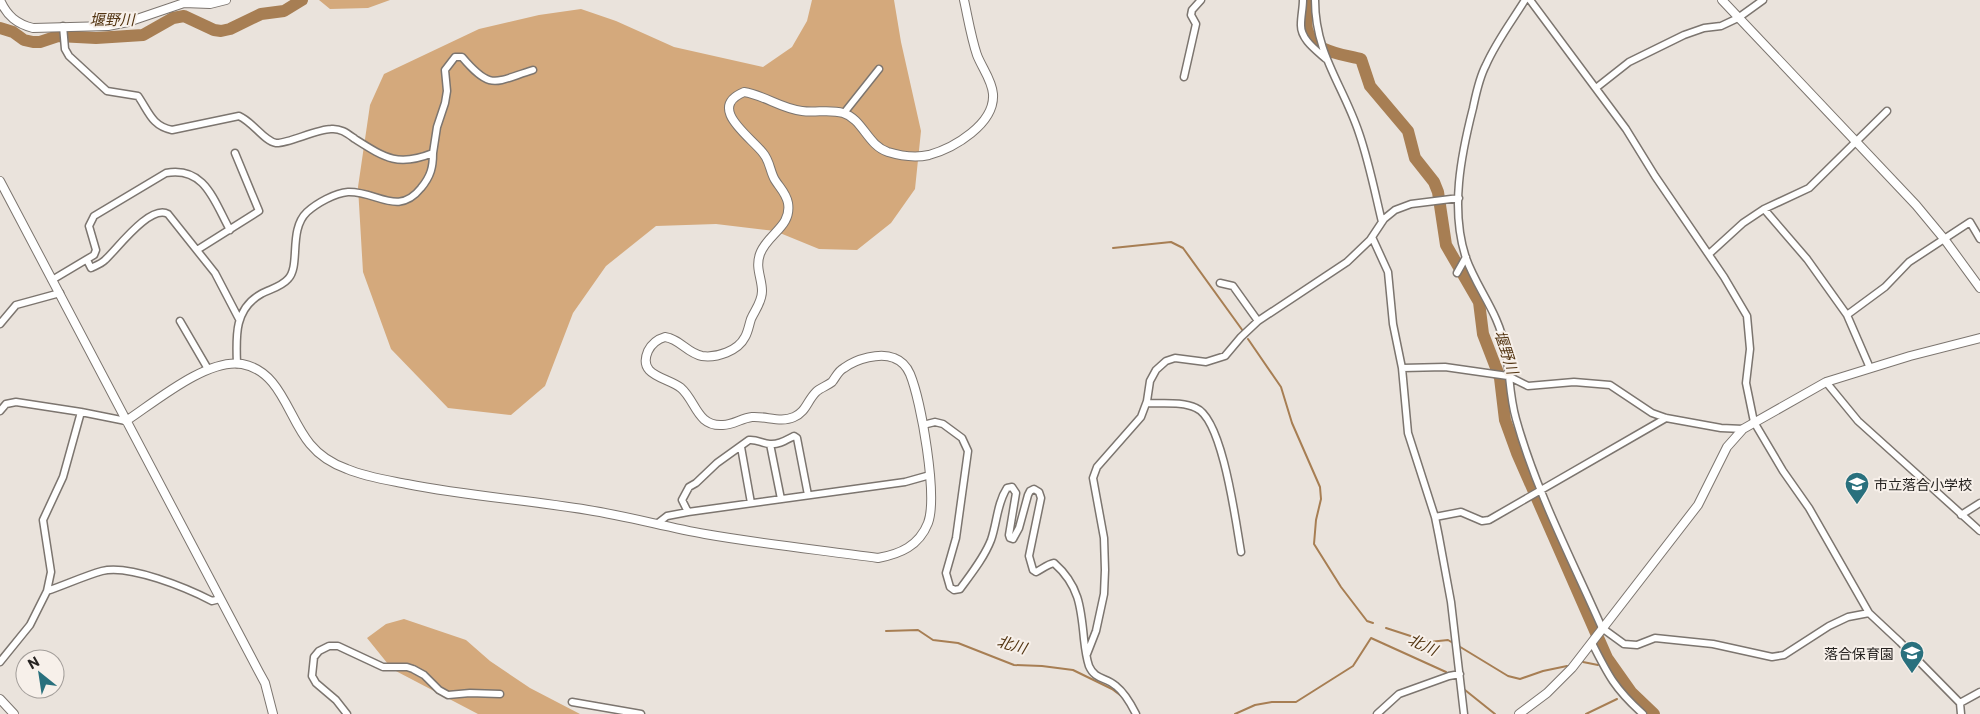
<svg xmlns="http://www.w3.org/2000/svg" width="1980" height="714" font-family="Commissioner,'Noto Sans JP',sans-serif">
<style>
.forest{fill:#d4a97c}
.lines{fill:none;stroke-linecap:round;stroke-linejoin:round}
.stream{stroke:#a77e53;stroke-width:2}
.river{stroke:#a77e53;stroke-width:12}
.minor-casing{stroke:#7c756f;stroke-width:9}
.tertiary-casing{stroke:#7c756f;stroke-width:10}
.minor{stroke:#fff;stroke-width:6}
.tertiary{stroke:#fff;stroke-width:8}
.labels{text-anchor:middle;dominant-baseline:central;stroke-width:4;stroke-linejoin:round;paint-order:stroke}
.poi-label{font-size:14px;fill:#262321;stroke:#f7f0ea;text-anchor:start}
.water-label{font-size:15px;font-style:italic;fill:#533512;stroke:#f7f0ea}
</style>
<rect width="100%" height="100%" fill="#eae3dc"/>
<!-- forest -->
<path class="forest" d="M319 0H390L368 8 330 9Z
M812 0H894L901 42 921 131 915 189 891 223 857 250 819 249 775 231 716 224 656 226 606 266 573 313 545 386 511 415 448 408 391 349 363 272 358 187 370 105 384 74 479 29 539 15 581 9 616 21 674 47 763 67 792 47 807 21Z
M404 619 466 640 490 661 530 688 580 714H478L392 669 367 638 386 624Z"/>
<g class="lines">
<!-- stream -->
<path class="stream" d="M1113 248 1171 242 1183 248 1243 331
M1248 339 1281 387 1292 423 1320 487 1321 499 1316 520 1314 544 1341 587 1367 621 1373 623
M1386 628 1429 642 1448 640 1453 643
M886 631 918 630 933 640 958 643 1014 665 1042 666 1073 670 1112 689 1124 698
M1457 645 1508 676 1520 679 1543 671 1567 666
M1583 662 1598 665
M1612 672 1617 674
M1465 690 1495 714
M1235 714 1255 705 1272 702H1296L1353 666 1371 638 1446 672
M1586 714 1617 699"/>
<!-- river -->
<path class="river" d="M1308 0C1308 9 1305 20 1307 29 1312 52 1342 54 1361 59L1370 86 1408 131 1415 158 1434 182 1438 192 1446 245 1479 302 1483 334 1500 378 1505 420 1517 453 1607 658 1631 692 1654 714
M0 28 13 32 24 40 33 42H40L58 36 96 38 143 35 173 18 184 16 214 30 221 31 230 29 261 14 284 11 302 0"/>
<defs>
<path id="minor" d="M1303 0C1303 8 1301 16 1301 24 1300 39 1316 50 1326 59
M1315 0C1315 54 1343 85 1359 133 1369 162 1375 193 1382 222
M1525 0C1512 21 1496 42 1486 65 1479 78 1476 94 1473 108 1461 155 1450 210 1466 258 1477 289 1499 313 1505 348 1510 371 1509 395 1516 419 1536 491 1572 560 1602 628L1624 644 1637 645 1655 638 1713 644 1772 657 1784 655 1829 626 1848 617 1869 613
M1530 0 1626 129 1655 176 1724 277 1747 316 1750 349 1746 383 1754 422 1783 471 1809 508 1869 613 1900 642 1960 703 1961 714
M63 26 65 49 69 56 107 91 138 96C149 112 152 126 172 130L239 116C253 122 264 141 276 143 287 144 317 129 331 129 341 128 348 134 355 139 385 158 398 167 433 153L437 127 445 103 447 91 445 70 455 57H462C491 91 494 82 533 70
M1184 77 1196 24 1191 15 1192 10 1201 0
M1596 88 1629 62 1684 35 1704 28 1721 26 1738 18 1763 0
M844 113 879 69
M1764 209 1807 259 1847 315 1870 368
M1372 237 1388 272 1393 324 1402 368 1408 433 1435 517 1439 537 1451 602 1464 714
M197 250 259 211 235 153
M1709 254 1743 223 1764 209 1809 188 1887 111
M87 260 91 268C95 266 101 264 105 260 117 249 150 204 168 214L215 273 239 319
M1457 273 1466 257
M52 280 94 255 96 250 89 226 94 216 166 173C205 166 214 201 230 230
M1220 283 1233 286 1258 321
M1847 315 1885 287 1909 262 1970 222 1980 239
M180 321 208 369
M0 324 16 305 60 293
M237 364C236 337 234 309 261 294 270 289 281 287 288 279 301 266 288 230 307 212 317 203 335 193 348 192 377 191 398 217 421 188 431 176 433 167 433 153
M1402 368 1445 367 1508 376 1528 386 1574 382 1610 385 1652 413 1666 418 1721 428 1743 429
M1826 382 1858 421 1980 531
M1147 403C1162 404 1182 401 1196 408 1223 419 1236 524 1241 552
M0 411 6 404 16 402 81 412 126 421
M923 425 935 422 943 424 962 438 968 451 956 538 946 573 950 587 954 590 960 589C971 574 984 558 991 540 997 523 997 503 1007 488L1012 487 1016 493 1009 535 1010 538 1013 539 1019 528 1028 495 1030 491 1034 489 1039 492 1041 498 1029 556 1033 570 1036 572C1042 569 1048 564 1054 563 1079 585 1081 607 1084 639 1085 648 1086 657 1089 666 1095 680 1106 677 1116 686 1125 693 1131 704 1136 714
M770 444 781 499
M741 447 751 503
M688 512 682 500 689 487 696 483 717 463 749 440C757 439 763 444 770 444 779 445 786 440 794 436L797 438 808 495
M1961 515 1980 503
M1435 517 1461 512 1482 521 1489 520 1666 418
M658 523 667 516 688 512 905 482 930 475
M47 591C65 585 84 576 102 571 129 564 187 588 212 601L220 599
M1592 643C1608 675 1615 689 1643 714
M1087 654 1096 631 1104 594 1105 570 1104 538 1093 478 1097 467 1141 417 1147 401 1150 381 1156 370 1166 361 1175 358 1206 362 1225 356 1241 337 1258 321 1347 262 1370 240 1384 219 1395 210 1411 204 1459 198
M0 662 30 625 47 591 51 572 43 520 63 477 81 412
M572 702 641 714
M1960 703 1980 692
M347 714 336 700 316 683 312 676 314 657 319 651 329 646H338L383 667H407L413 669 424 675 439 690 448 695 470 693 500 694
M1377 714 1399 694 1449 676 1460 674"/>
<path id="tertiary" d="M0 0C7 16 17 24 33 28L108 26 128 22 184 3 210 4 226 0
M1722 0 1916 205 1945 240 1980 288
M0 181 259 672 265 683 273 714
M126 421C155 402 207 358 242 364 281 371 288 418 310 444 319 455 333 464 347 469 366 477 387 480 407 484 467 496 528 500 588 510 627 516 666 527 705 534 762 544 821 550 878 558 900 554 919 546 928 523 938 496 921 401 910 374 907 367 902 361 894 358 880 352 856 359 844 368 838 371 836 377 832 382 827 386 820 388 816 392 807 401 806 412 794 417 781 423 766 416 752 417 742 418 733 425 723 425 697 427 696 401 681 388 667 377 637 376 648 351 652 343 658 339 665 337 680 339 687 353 702 356 717 358 738 351 745 337 748 332 749 325 751 319 755 310 762 302 762 291 762 278 755 268 760 254 767 234 792 227 788 203 786 193 780 188 775 180 770 172 770 161 763 153 751 137 706 108 744 92 764 95 782 109 802 111 815 113 830 109 843 113 863 119 867 145 888 152 901 156 915 158 929 155 954 148 995 124 993 94 992 80 982 68 977 55 971 37 968 18 964 0
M0 699 14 714
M1519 714 1547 693 1572 668 1698 505 1727 447 1743 429 1826 382 1910 356 1980 338"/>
</defs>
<!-- minor casing -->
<use href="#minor" class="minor-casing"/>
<!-- tertiary casing -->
<use href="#tertiary" class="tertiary-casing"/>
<!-- minor -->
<use href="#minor" class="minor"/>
<!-- tertiary -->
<use href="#tertiary" class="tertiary"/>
</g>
<!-- icons -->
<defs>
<symbol id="school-pin" viewBox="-11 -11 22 30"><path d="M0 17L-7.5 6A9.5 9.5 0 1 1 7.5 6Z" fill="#29707d" stroke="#f7f0ea"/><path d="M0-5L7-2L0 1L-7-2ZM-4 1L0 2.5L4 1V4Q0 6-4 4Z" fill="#fff"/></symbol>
</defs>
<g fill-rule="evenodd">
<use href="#school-pin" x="1843" y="470" width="28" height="38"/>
<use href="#school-pin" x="1898" y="639" width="28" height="38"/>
</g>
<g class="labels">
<!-- poi labels -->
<g class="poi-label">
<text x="1874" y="484">市立落合小学校</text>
<text x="1894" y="653" text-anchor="end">落合保育園</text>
</g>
<!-- water labels -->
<g class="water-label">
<text x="112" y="19">堰野川</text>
<text transform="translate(1507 352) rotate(72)">堰野川</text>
<text transform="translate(1012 644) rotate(16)">北川</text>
<text transform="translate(1423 644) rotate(25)">北川</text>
</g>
</g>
<!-- north arrow -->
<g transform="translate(40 674) rotate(330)"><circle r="24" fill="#f7f0ea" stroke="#a39e9a"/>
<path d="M0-4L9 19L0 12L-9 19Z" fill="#29707d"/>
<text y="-8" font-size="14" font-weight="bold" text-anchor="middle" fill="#262321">N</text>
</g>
</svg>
